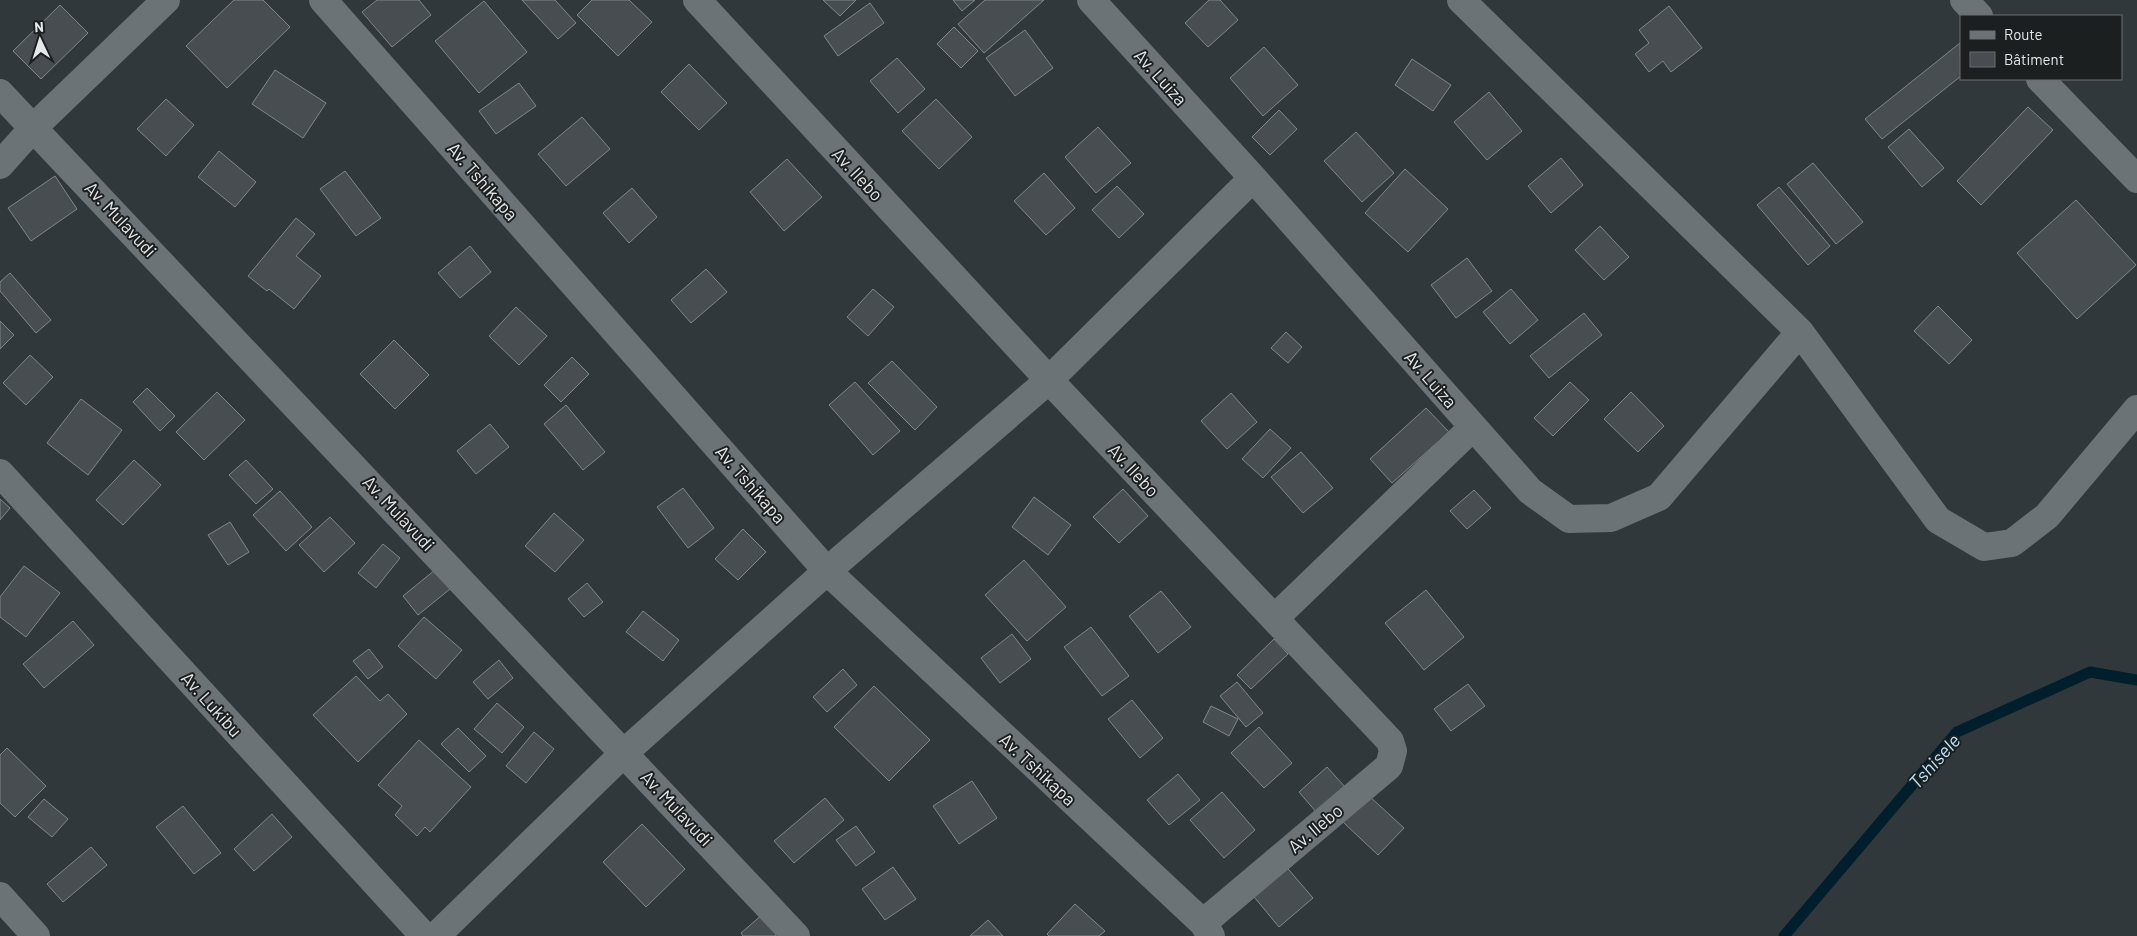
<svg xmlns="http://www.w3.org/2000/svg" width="2137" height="936" font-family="Barlow,sans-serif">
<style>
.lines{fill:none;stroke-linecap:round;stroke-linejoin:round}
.stream{stroke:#001e2b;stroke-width:11}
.building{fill:#474d51;stroke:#80888b}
.street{stroke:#6c7377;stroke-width:28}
.labels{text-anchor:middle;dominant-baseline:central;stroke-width:4;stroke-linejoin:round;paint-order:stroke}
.street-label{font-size:18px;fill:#e4e8ea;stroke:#1c1f20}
.water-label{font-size:19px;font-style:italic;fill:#bae7fe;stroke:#1c1f20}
</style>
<rect width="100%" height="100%" fill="#31383b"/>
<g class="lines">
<!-- stream -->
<path class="stream" d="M1784 936 1957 732 2090 672 2137 680"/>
</g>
<!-- building -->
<path class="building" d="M234 0H263L290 27 227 88 186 46Z
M377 0H419L431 15 392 47 362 12Z
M522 0H555L576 23 558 39Z
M592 0H629L652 22 618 56 577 15Z
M823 0H856L840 16Z
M953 0H975L962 11Z
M985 0H1044L984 53 958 24Z
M1209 0H1220L1238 20 1208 47 1185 23Z
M484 1 527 52 479 93 435 41Z
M870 3 884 23 838 56 824 36Z
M60 5 88 33 41 79 13 51Z
M1669 6 1702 48 1671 72 1663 61 1649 72 1635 54 1649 43 1639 30Z
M954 27 978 51 961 68 937 44Z
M1025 30 1053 68 1015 96 986 58Z
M1960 43 1961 76 1882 139 1865 119Z
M1264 47 1298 85 1263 116 1230 78Z
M897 58 925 89 898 113 870 81Z
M1412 59 1451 85 1433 111 1395 85Z
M689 64 727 103 699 130 661 92Z
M275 70 326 103 303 138 252 104Z
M519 83 536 106 496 134 479 111Z
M1489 92 1522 131 1487 160 1454 122Z
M166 99 194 125 166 156 137 129Z
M936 99 972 137 939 169 902 131Z
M2028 107 2053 130 1981 205 1957 181Z
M1279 110 1297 129 1270 155 1252 137Z
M582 117 610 149 566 186 538 154Z
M1098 127 1131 163 1096 193 1065 157Z
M1909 129 1944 168 1922 187 1888 147Z
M1356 132 1394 173 1362 202 1324 161Z
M219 151 256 182 235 207 198 177Z
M1561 158 1583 185 1551 213 1528 186Z
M787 159 822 197 784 231 750 192Z
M1813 163 1863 222 1836 244 1787 184Z
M1405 169 1448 209 1408 252 1365 213Z
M345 171 381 218 356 236 320 189Z
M1044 173 1075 208 1046 235 1014 201Z
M55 176 77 209 31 241 8 208Z
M1117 186 1144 214 1119 238 1092 210Z
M1779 187 1830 246 1808 265 1757 205Z
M632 188 657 217 629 243 603 213Z
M2076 200 2136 265 2077 319 2017 253Z
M296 218 315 234 296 256 321 276 294 309 269 289 267 291 248 276Z
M1600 226 1629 257 1604 280 1575 250Z
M470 246 491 272 460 298 438 273Z
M1467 258 1492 291 1456 318 1431 285Z
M706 269 727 292 691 323 671 300Z
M10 273 51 320 36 333 0 291V282Z
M873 289 894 307 868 336 847 317Z
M1511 289 1538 320 1510 344 1483 312Z
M1938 306 1972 340 1949 364 1914 331Z
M516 307 547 336 519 365 489 336Z
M1584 313 1602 335 1549 378 1530 356Z
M0 321 14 335 0 349Z
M1286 332 1302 347 1288 363 1271 348Z
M394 340 429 375 395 409 360 374Z
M30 355 53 377 26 405 3 383Z
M572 357 589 374 561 402 544 385Z
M892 361 937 407 915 430 868 383Z
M855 382 900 431 873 455 829 405Z
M1570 382 1589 400 1553 436 1534 418Z
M147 388 175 416 160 431 133 402Z
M217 392 245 420 204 460 176 432Z
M1631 392 1664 426 1638 452 1604 419Z
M1231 393 1257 422 1227 449 1201 421Z
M81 399 122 430 88 475 47 443Z
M566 405 605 452 583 470 544 424Z
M1426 408 1449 432 1392 483 1370 459Z
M490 424 509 447 476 474 457 451Z
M1270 429 1291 448 1263 478 1242 459Z
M1301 452 1333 488 1303 513 1271 477Z
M134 460 161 485 123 525 96 500Z
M246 460 273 489 256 504 229 475Z
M683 488 714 528 688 548 657 507Z
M1123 489 1148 516 1119 543 1093 517Z
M1474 490 1491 508 1467 529 1450 511Z
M280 491 312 527 286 551 253 515Z
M1034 497 1071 525 1048 555 1012 527Z
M0 499 10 508 0 520Z
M554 513 584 540 555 572 525 546Z
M330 517 355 543 324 572 299 545Z
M230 522 249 552 228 565 208 535Z
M743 529 766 552 738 580 715 559Z
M383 544 400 558 376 588 358 573Z
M1024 560 1066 607 1027 641 985 595Z
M24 566 60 593 26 637 0 617V597Z
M435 570 450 589 418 615 403 596Z
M587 583 603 602 584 617 568 599Z
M1426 590 1464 637 1424 670 1385 623Z
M1161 591 1191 627 1158 653 1129 616Z
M643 611 679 640 663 661 626 632Z
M424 617 462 650 436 679 398 646Z
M73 621 94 645 44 688 23 664Z
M1091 627 1129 676 1102 696 1064 647Z
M1012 634 1031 659 1000 683 981 658Z
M1274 639 1288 654 1251 689 1237 675Z
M369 649 383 667 368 679 353 661Z
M499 660 513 678 488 699 473 682Z
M843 669 857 685 827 712 813 697Z
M356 676 380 701 388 694 407 714 358 762 313 715Z
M1237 682 1263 713 1246 727 1220 696Z
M1468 684 1485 706 1451 731 1434 709Z
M874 686 930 740 889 781 834 727Z
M1132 700 1163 738 1140 758 1108 719Z
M497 703 524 727 502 753 474 729Z
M1211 706 1238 719 1229 736 1203 722Z
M1259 727 1292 763 1264 788 1231 753Z
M458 728 486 756 469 772 441 744Z
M534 732 554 749 526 783 506 766Z
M419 740 471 787 430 832 425 827 417 836 395 815 402 806 378 785Z
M7 748 46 786 15 817 0 803V755Z
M1327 767 1345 787 1317 813 1299 792Z
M1178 774 1200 800 1169 825 1147 800Z
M972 781 997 818 959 844 933 806Z
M1222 792 1255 830 1224 858 1190 820Z
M1368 795 1404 828 1378 855 1343 822Z
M825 798 844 820 794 863 774 841Z
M44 799 68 819 52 837 28 817Z
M183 806 221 853 194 874 156 827Z
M272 814 292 837 254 871 234 849Z
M642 824 685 869 646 907 603 862Z
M856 826 875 852 856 866 836 840Z
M91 847 107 865 63 902 47 884Z
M1283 863 1313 898 1279 927 1250 892Z
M893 867 916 899 885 920 862 889Z
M1075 904 1105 931 1099 936H1049L1047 934Z
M763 914 779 932 775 936H743L741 933Z
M988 920 1003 936H970Z"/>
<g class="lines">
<!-- street -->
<path class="street" d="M323 0 827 571 1203 923 1211 936
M697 0 1049 380 1390 741 1393 751 1389 766 1203 923
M1091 0 1253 178 1530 491 1569 519 1611 518 1659 497 1800 332
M1461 0 1800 332 1938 520 1984 547 2012 543 2047 516 2137 409
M1964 0 1979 16
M2040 79 2137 179
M0 93 796 936
M0 165 34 127 166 0
M0 473 424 936
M1275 618 1473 427
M0 896 36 936
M436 936 625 752 827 571 1049 380 1253 178"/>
</g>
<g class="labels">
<!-- street labels -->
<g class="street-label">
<text transform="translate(1161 77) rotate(48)">Av. Luiza</text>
<text transform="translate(858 174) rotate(47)">Av. Ilebo</text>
<text transform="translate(483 181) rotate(49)">Av. Tshikapa</text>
<text transform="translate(121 219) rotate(47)">Av. Mulavudi</text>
<text transform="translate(1431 379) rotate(49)">Av. Luiza</text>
<text transform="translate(1134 470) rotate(47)">Av. Ilebo</text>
<text transform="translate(751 484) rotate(49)">Av. Tshikapa</text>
<text transform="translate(399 513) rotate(47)">Av. Mulavudi</text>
<text transform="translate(212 704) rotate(48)">Av. Lukibu</text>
<text transform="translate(1038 769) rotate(43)">Av. Tshikapa</text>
<text transform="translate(677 808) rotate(47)">Av. Mulavudi</text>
<text transform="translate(1315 828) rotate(-40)">Av. Ilebo</text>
</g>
<!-- water labels -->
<g class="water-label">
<text transform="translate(1934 761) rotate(-48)">Tshisele</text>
</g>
</g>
<!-- legend -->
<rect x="1960" y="15" width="162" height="65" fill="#1c1f20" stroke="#6c6f71"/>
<rect x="1970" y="31" width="25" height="8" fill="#6c7377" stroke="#6c6f71"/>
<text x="2004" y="40" font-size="15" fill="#e4e8ea">Route</text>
<rect x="1970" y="52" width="25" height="15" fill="#474d51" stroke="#6c6f71"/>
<text x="2004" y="65" font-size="15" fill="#e4e8ea">Bâtiment</text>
<!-- north arrow -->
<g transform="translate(40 40) rotate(356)" stroke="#1c1f20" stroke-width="4" paint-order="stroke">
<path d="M0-4L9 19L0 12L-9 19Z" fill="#e4e8ea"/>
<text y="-8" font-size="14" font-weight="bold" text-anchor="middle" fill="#e4e8ea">N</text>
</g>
</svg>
